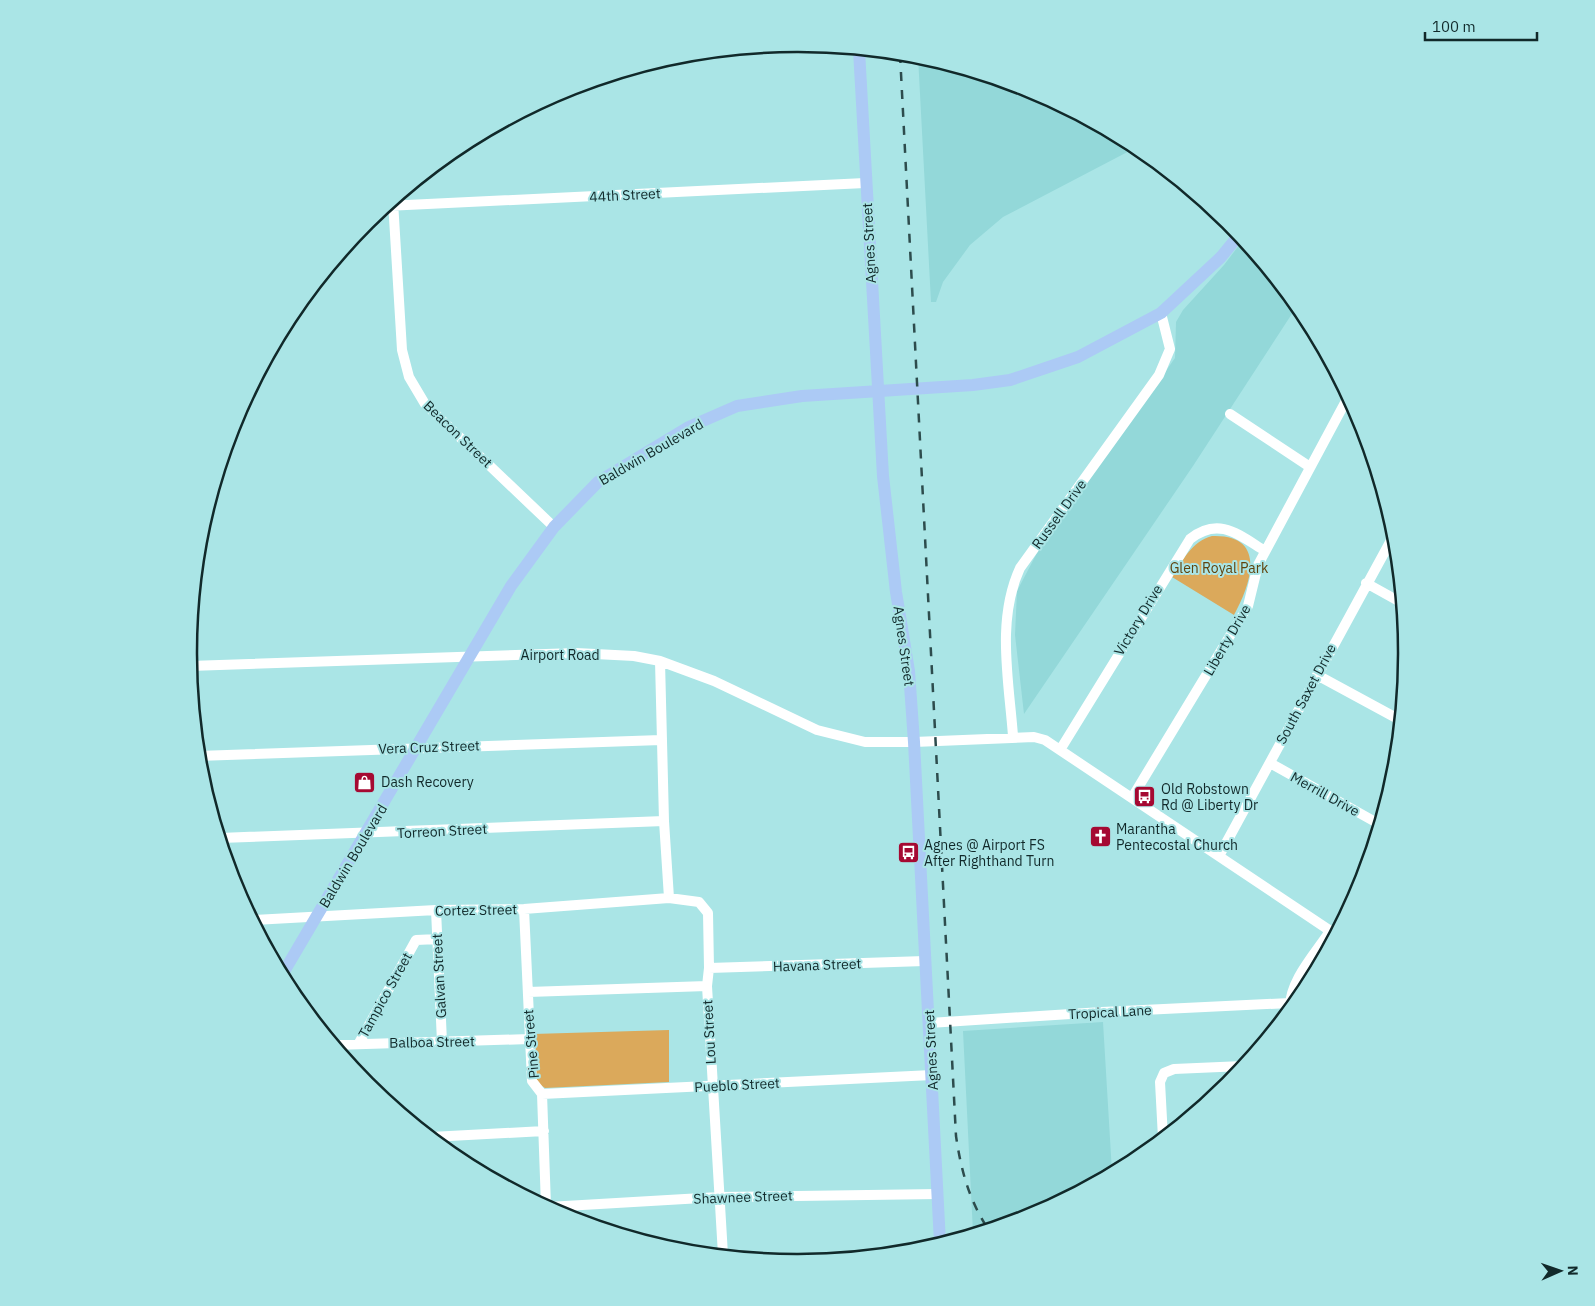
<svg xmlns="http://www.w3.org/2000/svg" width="1595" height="1306" font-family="'IBM Plex Sans',sans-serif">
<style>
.built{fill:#93d8d9}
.green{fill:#dba95b}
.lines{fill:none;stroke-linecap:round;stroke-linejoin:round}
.minor{stroke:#fff;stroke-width:10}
.major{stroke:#accaf5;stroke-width:12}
.rail{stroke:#2d4c4d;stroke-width:2.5;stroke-dasharray:9 9;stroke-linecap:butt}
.labels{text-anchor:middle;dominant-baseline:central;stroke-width:4;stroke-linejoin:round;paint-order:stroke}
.street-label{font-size:14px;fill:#11292a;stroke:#aae5e6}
.park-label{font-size:14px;fill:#60430d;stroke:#aae5e6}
.poi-label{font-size:14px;fill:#11292a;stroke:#aae5e6;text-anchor:start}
.rim{fill:none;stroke:#11292a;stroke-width:2.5}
</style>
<rect width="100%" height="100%" fill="#aae5e6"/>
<!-- built -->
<path class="built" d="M918 56 1031 90 1137 147 1003 217 970 245 943 282 936 302H931Z
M1243 240 1297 306 1193 466 1024 714 1015 635 1017 591 1037 553 1175 358 1176 322 1183 310 1224 265Z
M1103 1022 1112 1172 1030 1216 973 1233 963 1031Z"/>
<!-- green -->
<path class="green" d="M1212 536C1268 534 1251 584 1234 615L1172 577C1183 560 1191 542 1212 536Z
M669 1030V1082L545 1088 536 1082 533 1034Z"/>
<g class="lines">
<!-- minor -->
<path class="minor" d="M393 201 402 350 409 377 425 404 554 527
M386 206 865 183
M1329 361 1335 373
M1230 414 1310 467
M1366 583 1402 603
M660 661 664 821 669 898
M190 666 576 653 634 656 660 661 714 681 817 730 865 742H914L1034 737 1045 740 1335 934
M1317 675 1400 720
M1013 736C1009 681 996 620 1020 568L1159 375 1170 349 1161 313
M1060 750 1190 539C1219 516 1239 535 1265 551
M198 756 661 740
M1270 763 1379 824
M1133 796 1248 606 1258 565 1348 397
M220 838 664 821
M1219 856 1395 533
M524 909 532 1081 542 1094 546 1206
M436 910 442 1042
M253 920 436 910 524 909 669 898 699 902 708 913 709 968 707 986 723 1255
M709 968 925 961
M528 992 707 986
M1290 1008C1289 981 1316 953 1330 931
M929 1023 1102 1012 1290 1003
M359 1043 416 940 438 939
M334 1045 529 1039
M542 1094 932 1075
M431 1137 544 1131
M1163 1138 1160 1082 1164 1073 1174 1069 1243 1066
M548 1207 719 1197 938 1194"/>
<!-- major -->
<path class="major" d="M859 50 883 476 896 592 909 671 914 742 940 1243
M282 975 511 586 554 527 598 482 689 427 737 406 802 396 973 385 1010 380 1078 357 1161 313 1221 257 1239 235"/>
<!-- rail -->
<path class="rail" d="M900 54 956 1136C961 1170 969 1200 988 1229"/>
</g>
<!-- icons -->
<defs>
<symbol id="shop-square" viewBox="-11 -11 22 22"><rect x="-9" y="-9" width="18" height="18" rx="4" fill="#a50932" stroke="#aae5e6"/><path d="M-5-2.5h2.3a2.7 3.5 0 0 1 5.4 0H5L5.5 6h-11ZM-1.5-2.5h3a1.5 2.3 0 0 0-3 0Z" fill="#fff"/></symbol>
<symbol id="bus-square" viewBox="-11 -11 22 22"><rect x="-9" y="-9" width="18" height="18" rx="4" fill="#a50932" stroke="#aae5e6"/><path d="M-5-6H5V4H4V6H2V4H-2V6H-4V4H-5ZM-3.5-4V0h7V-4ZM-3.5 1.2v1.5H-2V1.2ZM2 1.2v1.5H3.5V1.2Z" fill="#fff"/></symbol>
<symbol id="church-square" viewBox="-11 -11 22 22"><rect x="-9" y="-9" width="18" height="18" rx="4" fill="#a50932" stroke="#aae5e6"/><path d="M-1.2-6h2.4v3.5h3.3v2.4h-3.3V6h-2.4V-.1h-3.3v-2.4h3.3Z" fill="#fff"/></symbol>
</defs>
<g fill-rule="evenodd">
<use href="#shop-square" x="352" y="770" width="25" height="25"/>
<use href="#bus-square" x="1132" y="784" width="25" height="25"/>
<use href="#church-square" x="1088" y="824" width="25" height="25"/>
<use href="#bus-square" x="896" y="840" width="25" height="25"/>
</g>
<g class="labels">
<!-- street labels -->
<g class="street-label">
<text transform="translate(625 195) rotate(-3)">44th Street</text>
<text transform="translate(869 243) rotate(-93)">Agnes Street</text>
<text transform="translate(458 434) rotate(44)">Beacon Street</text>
<text transform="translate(651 452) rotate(-30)">Baldwin Boulevard</text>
<text transform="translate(1059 514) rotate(-54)">Russell Drive</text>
<text transform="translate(1138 620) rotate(-59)">Victory Drive</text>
<text transform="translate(1227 640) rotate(-60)">Liberty Drive</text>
<text transform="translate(904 646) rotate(82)">Agnes Street</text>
<text x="560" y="655">Airport Road</text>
<text transform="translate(1306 694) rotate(-62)">South Saxet Drive</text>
<text transform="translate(429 747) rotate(-2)">Vera Cruz Street</text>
<text transform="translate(1325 794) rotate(29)">Merrill Drive</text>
<text transform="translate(442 831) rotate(-3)">Torreon Street</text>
<text transform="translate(353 856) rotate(-59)">Baldwin Boulevard</text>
<text transform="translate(476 910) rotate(-1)">Cortez Street</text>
<text transform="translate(817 965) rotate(-2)">Havana Street</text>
<text transform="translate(439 976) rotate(-93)">Galvan Street</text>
<text transform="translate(385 995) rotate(-61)">Tampico Street</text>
<text transform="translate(1110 1012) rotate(-3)">Tropical Lane</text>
<text transform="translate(709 1032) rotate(-93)">Lou Street</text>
<text transform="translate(432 1042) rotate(-1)">Balboa Street</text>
<text transform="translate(531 1044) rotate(-95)">Pine Street</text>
<text transform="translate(931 1050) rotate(-93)">Agnes Street</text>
<text transform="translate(737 1085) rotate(-3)">Pueblo Street</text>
<text transform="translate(743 1197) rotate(-2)">Shawnee Street</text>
</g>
<!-- park labels -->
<g class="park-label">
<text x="1219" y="568">Glen Royal Park</text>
</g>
<!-- poi labels -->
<g class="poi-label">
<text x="381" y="782">Dash Recovery</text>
<text x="1161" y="789">Old Robstown<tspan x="1161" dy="16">Rd @ Liberty Dr</tspan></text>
<text x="1116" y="829">Marantha<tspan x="1116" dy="16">Pentecostal Church</tspan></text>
<text x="924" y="845">Agnes @ Airport FS<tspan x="924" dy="16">After Righthand Turn</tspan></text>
</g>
</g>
<!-- crop -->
<path d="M0 0H1595V1306H0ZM797 52H798A600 600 0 0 1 1398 652V654A600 600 0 0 1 798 1254H797A600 600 0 0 1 197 654V652A600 600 0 0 1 797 52Z" fill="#aae5e6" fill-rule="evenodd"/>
<path class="rim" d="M797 52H798A600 600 0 0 1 1398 652V654A600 600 0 0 1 798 1254H797A600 600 0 0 1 197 654V652A600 600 0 0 1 797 52Z"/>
<!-- north arrow -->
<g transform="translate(1560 1271) rotate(88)" stroke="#aae5e6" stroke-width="4" paint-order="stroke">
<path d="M0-4L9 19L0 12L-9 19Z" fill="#11292a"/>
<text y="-8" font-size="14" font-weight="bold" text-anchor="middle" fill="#11292a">N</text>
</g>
<!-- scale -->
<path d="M1425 32v8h112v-8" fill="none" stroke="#11292a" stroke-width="2.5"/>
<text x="1432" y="32" font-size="15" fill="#11292a" stroke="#aae5e6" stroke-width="4" paint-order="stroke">100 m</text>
</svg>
